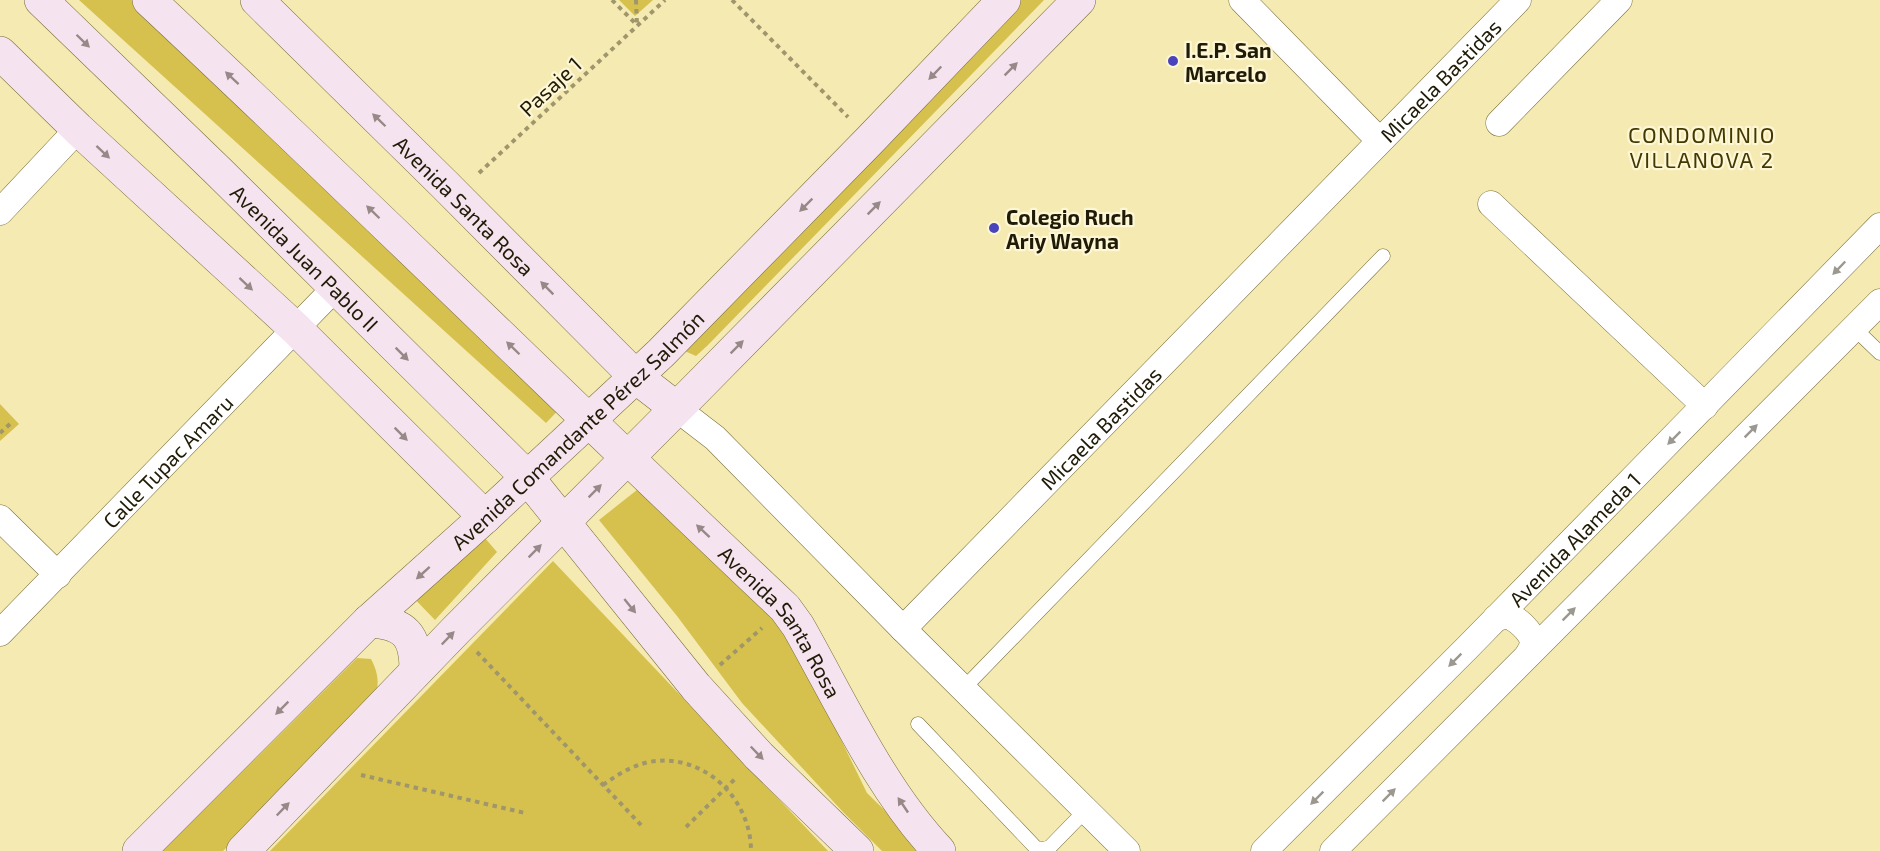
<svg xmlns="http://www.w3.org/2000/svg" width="1880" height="851" font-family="'Exo 2',sans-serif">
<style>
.green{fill:#d6c14f}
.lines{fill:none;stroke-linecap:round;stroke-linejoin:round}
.lane-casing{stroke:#796f3b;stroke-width:15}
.street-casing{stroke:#796f3b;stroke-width:27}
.secondary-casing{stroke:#796f3b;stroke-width:34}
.path{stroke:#9f966c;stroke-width:4;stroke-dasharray:4.5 4.5;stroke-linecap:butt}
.lane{stroke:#fff;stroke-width:14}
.street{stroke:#fff;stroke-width:26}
.secondary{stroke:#f6e3f0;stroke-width:33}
.oneway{fill:#968987}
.oneway2{fill:#9b988f}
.poi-dot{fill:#4944bb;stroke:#fdf7d6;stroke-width:2}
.labels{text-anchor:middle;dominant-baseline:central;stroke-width:4.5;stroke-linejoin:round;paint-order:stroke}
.poi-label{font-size:21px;font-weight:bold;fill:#201b06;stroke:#fdf7d6;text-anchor:start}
.street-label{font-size:21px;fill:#201b06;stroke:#fdf7d6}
.neighbourhood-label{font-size:22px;letter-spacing:1.5px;fill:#433900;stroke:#fdf7d6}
</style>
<rect width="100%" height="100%" fill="#f5eab2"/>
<!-- green -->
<path class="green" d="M79 0H143L570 398 546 423Z
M619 0H653L635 16Z
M1006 0H1044L708 345 696 356 678 348Z
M0 404 19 424 0 441Z
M652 478 786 627 867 793 926 851H882L844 813 742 703 677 616 599 520Z
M478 530 497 552 435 620 405 589Z
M553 561 828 851H270Z
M357 658 371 659C379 674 380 686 373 702L223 851H163Z"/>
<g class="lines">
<defs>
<path id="lane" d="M1854 328 1880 353
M963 689 1383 256
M918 724 1036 848 1044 849 1050 847 1086 810"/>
<g id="street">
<path d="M1242 0 1379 140"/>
<path d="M1499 123 1619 0"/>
<path d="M1491 204 1705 406"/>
<path d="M0 212 78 129"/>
<path d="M676 408 715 438 903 629 1127 851"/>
<path d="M0 518 58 575"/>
<path d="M1496 618C1499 618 1502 616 1506 616 1515 616 1532 632 1533 642 1533 646 1530 651 1528 655"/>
<path id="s1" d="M903 629 1518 0"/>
<path id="s2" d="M0 633 335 288"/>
<path id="s3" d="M1264 851 1468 647 1880 226"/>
<path d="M1333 851 1880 302"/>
</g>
<g id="secondary">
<path id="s4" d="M41 0 218 171 527 477 696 687 759 756 857 851"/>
<path id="s5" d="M149 0C363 200 571 406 785 608L798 626C840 700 881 790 939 851"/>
<path id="s6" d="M257 0 445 185 636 377 676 408"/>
<path d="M0 53 78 129 296 329 485 517"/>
<path d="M369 621C405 623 416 635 416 671"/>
<path id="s7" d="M139 851 369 621 485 517 661 353 869 141 1004 0"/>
<path d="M243 851 456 630 696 389 1079 0"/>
</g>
</defs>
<!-- lane casing -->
<use href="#lane" class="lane-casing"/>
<!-- street casing -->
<use href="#street" class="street-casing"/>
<!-- secondary casing -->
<use href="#secondary" class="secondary-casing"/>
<!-- path -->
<path class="path" d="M612 0 637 25
M636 0 637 25
M732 0 848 117
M479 173 665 0
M0 433 11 423
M477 652 642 826
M720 665 762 628
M361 775 525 813
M603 785C617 775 631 766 649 762 703 752 751 798 751 851
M686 827 737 777"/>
<!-- lane -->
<use href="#lane" class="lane"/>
<!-- street -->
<use href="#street" class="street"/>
<!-- secondary -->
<use href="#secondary" class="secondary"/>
</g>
<!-- one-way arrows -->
<defs><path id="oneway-solid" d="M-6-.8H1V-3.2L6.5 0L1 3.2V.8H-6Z" transform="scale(1.5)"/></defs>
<g class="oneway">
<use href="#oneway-solid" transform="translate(83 41) rotate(44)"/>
<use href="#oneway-solid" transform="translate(1011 69) rotate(-45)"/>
<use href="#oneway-solid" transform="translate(935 73) rotate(134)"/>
<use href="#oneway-solid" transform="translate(232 78) rotate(-137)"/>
<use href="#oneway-solid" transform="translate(379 120) rotate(-136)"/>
<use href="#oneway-solid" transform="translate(103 152) rotate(43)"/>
<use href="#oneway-solid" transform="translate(806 205) rotate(135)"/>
<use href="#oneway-solid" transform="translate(874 208) rotate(-45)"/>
<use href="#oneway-solid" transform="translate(373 212) rotate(-136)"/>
<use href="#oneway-solid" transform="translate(246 284) rotate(43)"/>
<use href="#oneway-solid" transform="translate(547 288) rotate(-135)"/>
<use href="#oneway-solid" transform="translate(737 347) rotate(-45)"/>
<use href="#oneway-solid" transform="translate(513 348) rotate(-136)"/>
<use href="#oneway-solid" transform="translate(402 354) rotate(45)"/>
<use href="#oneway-solid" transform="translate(401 434) rotate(45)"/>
<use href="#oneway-solid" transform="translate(595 491) rotate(-45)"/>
<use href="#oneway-solid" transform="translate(703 531) rotate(-137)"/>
<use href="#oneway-solid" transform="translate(535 551) rotate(-45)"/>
<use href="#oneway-solid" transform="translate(423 573) rotate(138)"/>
<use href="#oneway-solid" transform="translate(630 606) rotate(51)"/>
<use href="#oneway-solid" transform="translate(448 638) rotate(-46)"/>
<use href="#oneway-solid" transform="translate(282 708) rotate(135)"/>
<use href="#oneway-solid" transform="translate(757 753) rotate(46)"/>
<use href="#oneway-solid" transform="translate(903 805) rotate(-124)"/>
<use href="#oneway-solid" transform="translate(283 809) rotate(-46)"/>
</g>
<g class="oneway2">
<use href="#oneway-solid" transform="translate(1839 268) rotate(134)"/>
<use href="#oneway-solid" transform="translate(1751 431) rotate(-45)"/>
<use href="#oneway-solid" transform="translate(1674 438) rotate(135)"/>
<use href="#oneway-solid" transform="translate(1569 614) rotate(-45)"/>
<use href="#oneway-solid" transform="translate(1455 660) rotate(135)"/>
<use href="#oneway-solid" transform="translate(1389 795) rotate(-45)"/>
<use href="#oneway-solid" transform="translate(1317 798) rotate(135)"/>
</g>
<!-- markers -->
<g class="poi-dot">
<circle cx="1173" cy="61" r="6"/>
<circle cx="994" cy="228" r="6"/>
</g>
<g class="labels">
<!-- poi labels -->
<g class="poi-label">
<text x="1185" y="49">I.E.P. San<tspan x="1185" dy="24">Marcelo</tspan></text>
<text x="1006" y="216">Colegio Ruch<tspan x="1006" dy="24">Ariy Wayna</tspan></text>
</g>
<!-- street labels -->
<g class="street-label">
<text stroke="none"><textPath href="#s1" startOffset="768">Micaela Bastidas</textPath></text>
<text transform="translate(550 86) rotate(-43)">Pasaje 1</text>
<text stroke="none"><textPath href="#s6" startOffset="292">Avenida Santa Rosa</textPath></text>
<text stroke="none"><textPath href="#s4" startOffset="369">Avenida Juan Pablo II</textPath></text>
<text stroke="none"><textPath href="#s1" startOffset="282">Micaela Bastidas</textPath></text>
<text stroke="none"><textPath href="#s7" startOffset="608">Avenida Comandante Pérez Salmón</textPath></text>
<text stroke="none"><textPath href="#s2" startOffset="240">Calle Tupac Amaru</textPath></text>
<text stroke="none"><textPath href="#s3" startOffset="440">Avenida Alameda 1</textPath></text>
<text stroke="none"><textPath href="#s5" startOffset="888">Avenida Santa Rosa</textPath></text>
</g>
<!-- neighbourhood labels -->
<g class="neighbourhood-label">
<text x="1702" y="134">CONDOMINIO<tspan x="1702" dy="25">VILLANOVA 2</tspan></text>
</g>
</g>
</svg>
